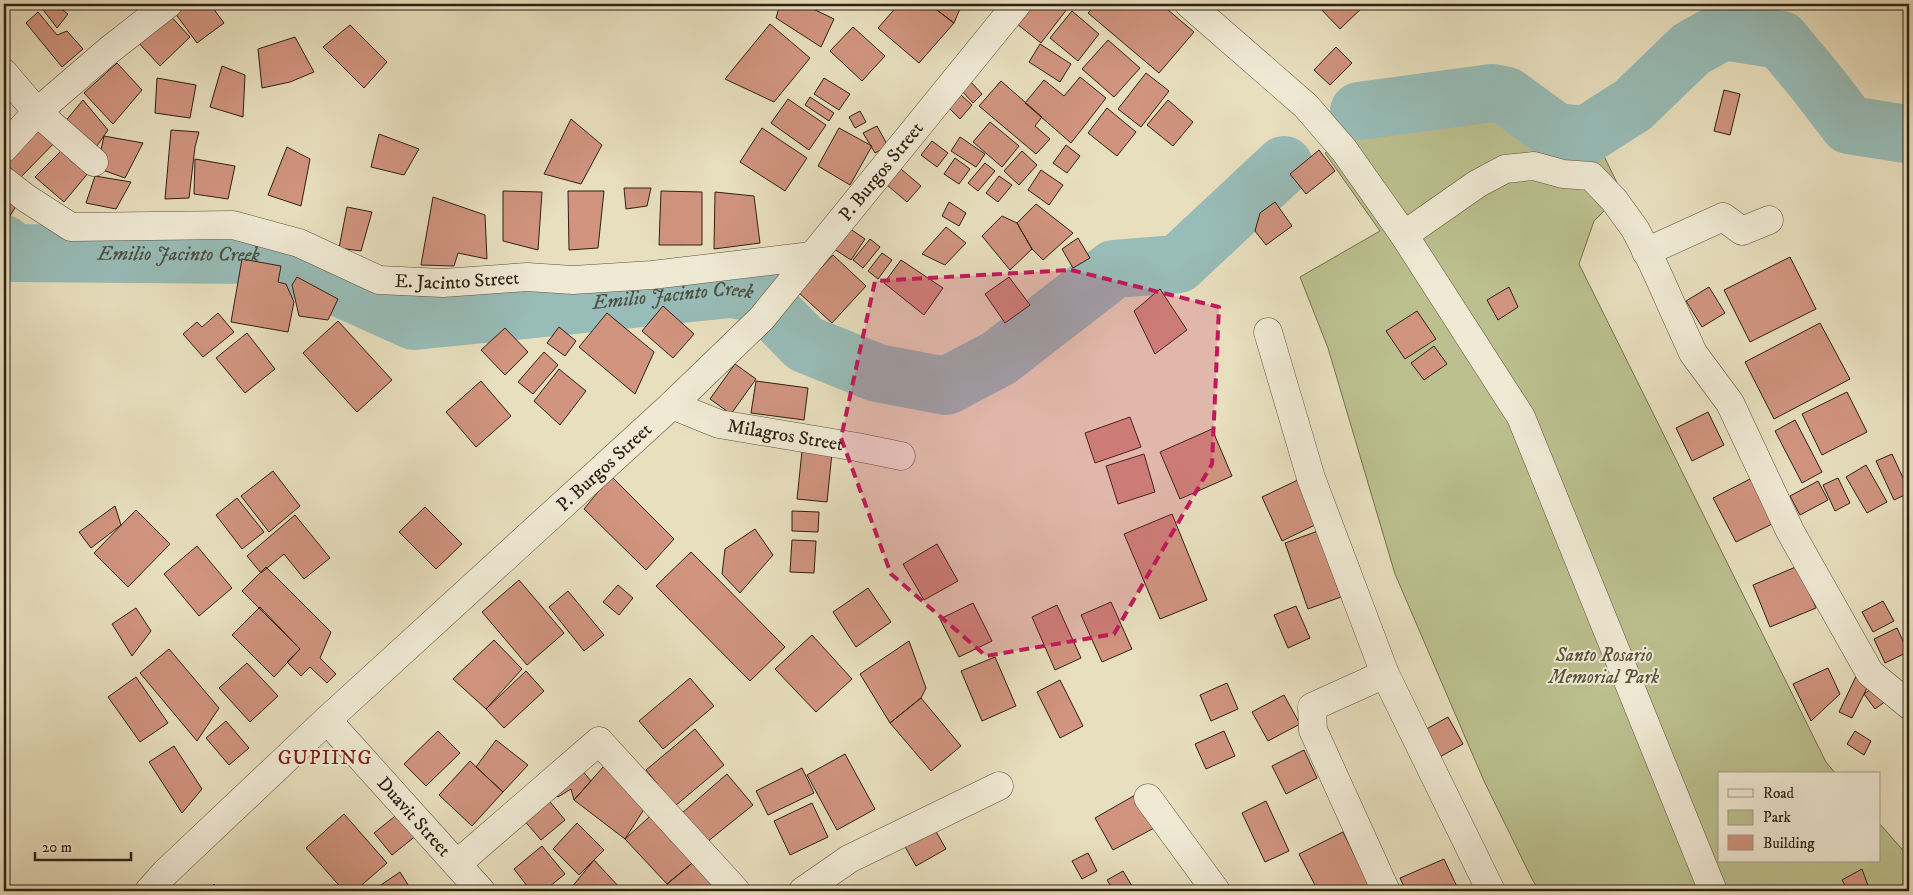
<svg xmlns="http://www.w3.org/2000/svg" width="1913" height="895" font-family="'IM FELL DW Pica',serif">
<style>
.green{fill:#bbc08e;stroke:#767050}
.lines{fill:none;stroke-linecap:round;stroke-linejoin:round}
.river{stroke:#98bcb7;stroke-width:58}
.building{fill:#d0947f;stroke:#302013}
.minor-casing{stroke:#5e503e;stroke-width:29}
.minor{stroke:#f0ead5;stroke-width:28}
.marked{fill:#c2185b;fill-opacity:0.2;stroke:#c2185b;stroke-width:4;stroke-dasharray:10 6;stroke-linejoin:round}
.labels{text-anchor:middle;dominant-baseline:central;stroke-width:4;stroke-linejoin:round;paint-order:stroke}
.street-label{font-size:19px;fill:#302013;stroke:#f0ead5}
.park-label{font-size:19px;font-style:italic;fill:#5a5038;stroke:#f0ead5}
.water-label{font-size:20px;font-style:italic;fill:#4f4f44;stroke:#f0ead5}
.neighbourhood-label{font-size:20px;letter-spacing:1px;fill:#7a1f14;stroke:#f0ead5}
</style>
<rect width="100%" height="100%" fill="#e8dfbe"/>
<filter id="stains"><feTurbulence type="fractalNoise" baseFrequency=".004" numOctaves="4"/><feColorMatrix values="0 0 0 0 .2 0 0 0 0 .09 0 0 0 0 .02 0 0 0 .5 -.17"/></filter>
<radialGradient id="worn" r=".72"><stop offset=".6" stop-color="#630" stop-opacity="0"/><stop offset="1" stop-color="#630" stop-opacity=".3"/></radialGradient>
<!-- green -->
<path class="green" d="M1503 114 1562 156H1604L1622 193 1594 221 1579 264 1826 762 1836 774H1719V861H1879V823L1909 857V891H1539L1532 879 1484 781 1395 574 1328 348 1300 277 1380 231 1325 153 1358 134Z"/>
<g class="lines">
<!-- river -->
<g class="river">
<path d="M1359 111 1492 93 1507 96 1556 132 1586 135 1633 105 1691 49 1723 31 1781 40 1816 82 1849 125 1906 134 1909 132"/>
<path id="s1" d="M4 244 14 253 267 255 414 321 731 289 755 293 805 344 877 373 946 386 999 358 1114 269 1178 264 1284 165"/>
</g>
</g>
<!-- building -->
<path class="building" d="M4 4H15V5L4 13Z
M45 4H55L68 14 57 28 41 7Z
M179 4H210L224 23 197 43 172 9Z
M780 4H803L834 19 821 47 776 18Z
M899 4H929L954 23 919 63 878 28Z
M929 4H962L954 23Z
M1032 4H1059L1067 9 1041 43 1017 24Z
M1096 4H1136L1143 10 1149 4H1161L1194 32 1159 73 1088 13Z
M1316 4H1366L1340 29Z
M166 11 190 37 160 66 135 39Z
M1072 11 1099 34 1078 61 1050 38Z
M38 12 57 35 67 31 83 49 62 67 26 23Z
M770 24 810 58 774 102 725 79Z
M350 25 387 62 364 88 323 47Z
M853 27 885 56 862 81 830 51Z
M295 37 314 72 290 82 262 88 258 49Z
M1108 40 1140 68 1114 97 1082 69Z
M1040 44 1071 64 1060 82 1029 62Z
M1336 47 1352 63 1330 85 1314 70Z
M117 63 142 90 113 124 84 93Z
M222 66 245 75 243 117 210 107Z
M1146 73 1169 91 1141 127 1118 109Z
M1080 77 1106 98 1071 143 1025 103 1044 80 1064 96Z
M157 78 196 85 190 118 155 113Z
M824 78 850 94 839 110 814 94Z
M970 81 982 94 973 103 961 90Z
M1001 81 1042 117 1035 126 1050 139 1036 154 979 106Z
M1724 90 1740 94 1730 135 1714 131Z
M960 94 972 105 960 119 948 107Z
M810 97 834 113 829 121 805 105Z
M788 99 826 125 809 150 771 123Z
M83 100 108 130 90 156 64 123Z
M1168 100 1193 122 1173 146 1147 125Z
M1107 108 1136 132 1117 156 1088 133Z
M860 111 866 122 855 128 849 117Z
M571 119 602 145 581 184 544 174Z
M990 122 1019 146 1002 167 973 142Z
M46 123 61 136 20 178 4 161Z
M877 126 888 146 875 153 863 133Z
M762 128 807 158 785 191 740 162Z
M839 128 872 146 850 185 818 166Z
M171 130 199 132 195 147 189 198 165 199Z
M379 134 419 149 404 175 371 167Z
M104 136 143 143 125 178 97 168Z
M960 137 985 154 976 167 951 151Z
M932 141 948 153 937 167 921 155Z
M68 144 94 166 64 202 35 177Z
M1066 145 1080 156 1067 173 1053 163Z
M287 147 310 159 301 206 268 195Z
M1319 150 1335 171 1306 194 1290 174Z
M1022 151 1037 165 1019 185 1004 171Z
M955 158 970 169 959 184 944 174Z
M195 159 235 166 228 199 194 194Z
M985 163 995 171 978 191 968 183Z
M901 169 921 186 907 202 887 185Z
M1041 170 1063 185 1049 205 1028 190Z
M95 176 131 182 116 209 86 203Z
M999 176 1012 185 998 202 986 193Z
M624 188H651L647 206 626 209Z
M4 191 19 201 4 226Z
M503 191 542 192 538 250 503 241Z
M568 191H604L598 248 569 250Z
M661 191 702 192V245H659Z
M715 192 754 196 760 243 714 249Z
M433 197 485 215 487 259 458 253 454 266 421 265Z
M949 202 966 213 959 226 942 216Z
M1275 202 1292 226 1266 245 1255 231 1260 213Z
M1036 204 1073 233 1043 260 1032 249 1017 223Z
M347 207 372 212 361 251 339 248Z
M1002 216 1017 223 1032 249 1010 270 982 236Z
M846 226 865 239 851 260 831 247Z
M946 227 966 243 945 265 922 254Z
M1078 238 1090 258 1073 268 1062 249Z
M870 239 880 247 863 268 853 260Z
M882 253 892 260 878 279 868 271Z
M833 255 866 286 832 323 798 292Z
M1790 257 1816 309 1750 342 1724 290Z
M242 259 281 266 278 282 286 284 294 302 288 332 231 322Z
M901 260 943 288 924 315 884 283Z
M297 277 338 299 328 320 299 316 292 285Z
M1009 277 1030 305 1005 323 985 294Z
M1509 287 1518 307 1498 320 1487 300Z
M1709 287 1725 313 1702 327 1686 301Z
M1160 289 1187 330 1155 354 1134 311Z
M663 306 694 334 673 358 642 331Z
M1417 311 1436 339 1405 359 1386 331Z
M218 313 234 332 203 357 183 334 197 322 202 327Z
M607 313 654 352 635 394 579 347Z
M338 321 392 380 357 412 303 353Z
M1820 323 1850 379 1774 419 1745 362Z
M559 327 576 341 565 356 547 343Z
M505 328 528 352 505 375 481 350Z
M247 333 275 369 245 393 216 358Z
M1434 346 1447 364 1424 380 1411 363Z
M544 352 558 365 533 394 518 382Z
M735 364 756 379 731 414 710 399Z
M559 369 586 391 560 425 534 401Z
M481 381 511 416 476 447 446 412Z
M756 381 808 388 804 420 751 413Z
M1847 392 1867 432 1822 455 1802 414Z
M1708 412 1724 445 1692 461 1676 428Z
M1130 417 1141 447 1095 463 1085 433Z
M1795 420 1822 472 1802 483 1775 431Z
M1212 429 1232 476 1180 499 1160 452Z
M802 451 832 453 827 502 797 499Z
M1144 454 1155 492 1118 504 1106 466Z
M1892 454 1909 491V493L1894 500 1876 461Z
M1866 465 1887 502 1867 513 1846 477Z
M273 471 300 506 269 532 241 496Z
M611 476 674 539 646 570 584 509Z
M1752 478 1776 522 1736 542 1713 498Z
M1838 478 1850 503 1835 511 1823 485Z
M1300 479 1321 522 1282 541 1262 497Z
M1818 481 1828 500 1800 515 1790 496Z
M237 498 264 532 242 549 216 515Z
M115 506 121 525 91 548 79 532Z
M425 507 462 544 436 569 399 532Z
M136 510 170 544 128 587 94 553Z
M792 511 819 512 818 532 792 531Z
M1172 514 1207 600 1160 619 1124 534Z
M295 515 330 558 304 579 284 554 261 573 247 556Z
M755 529 773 555 740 593 722 574 725 549Z
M1318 531 1341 597 1308 609 1285 543Z
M792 540 816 541 814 573 790 572Z
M937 544 958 581 924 600 903 564Z
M197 546 232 588 199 616 164 574Z
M691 552 785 647 750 681 656 586Z
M1798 566 1816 608 1770 627 1753 585Z
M266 567 331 632 320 658 336 674 327 683 310 667 301 676 287 662 300 649 242 591Z
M519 580 564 633 527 665 482 612Z
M618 585 633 598 619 615 603 602Z
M868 588 891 622 856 647 833 612Z
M568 591 604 635 584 651 549 607Z
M1883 601 1894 621 1873 632 1862 612Z
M1111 602 1132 649 1102 662 1081 615Z
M973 603 992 641 959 657 940 619Z
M1057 605 1081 658 1055 670 1032 617Z
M1296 606 1310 638 1288 648 1274 615Z
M260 607 300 649 274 677 232 635Z
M136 608 151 631 132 656 112 624Z
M1897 628 1908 652 1885 663 1874 639Z
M812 635 852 679 816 712 775 669Z
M494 640 522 669 486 709 453 679Z
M909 641 926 688 921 698 890 723 860 674Z
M169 649 219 708 197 741 140 673Z
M995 657 1016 706 982 721 961 671Z
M247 663 278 696 250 722 219 688Z
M1861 666 1873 676 1852 718 1839 712Z
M1828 668 1840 694 1811 721 1793 684Z
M526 671 544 691 504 728 486 709Z
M136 677 168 723 140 742 108 697Z
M690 678 714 706 663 749 639 721Z
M1060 680 1083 726 1060 738 1037 692Z
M1227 683 1238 709 1211 721 1200 695Z
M1879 683 1890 698 1875 709 1864 694Z
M1284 695 1300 724 1268 741 1252 712Z
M921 698 961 746 931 771 890 723Z
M1448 717 1463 744 1436 759 1421 732Z
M226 721 249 748 229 765 206 738Z
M695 729 724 765 675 806 646 770Z
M438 731 460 753 426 786 404 764Z
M1224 731 1235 756 1206 769 1195 744Z
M1855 731 1871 741 1864 755 1847 744Z
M496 740 528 765 503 792 476 767Z
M174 746 202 789 182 813 149 762Z
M1304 750 1317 778 1286 794 1272 766Z
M845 754 875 809 837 830 807 775Z
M470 761 503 792 472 826 439 795Z
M577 764 591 781 574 800 571 789 558 797 546 785Z
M604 766 648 803 625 839 574 800Z
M802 768 814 793 768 815 756 791Z
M727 774 753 805 707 842 682 813Z
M541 791 565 820 541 840 517 812Z
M1137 794 1156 827 1113 850 1095 818Z
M1266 801 1289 851 1265 862 1242 813Z
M812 803 828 837 790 855 774 821Z
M657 810 696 860 667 884 625 839Z
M399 813 417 835 392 855 374 833Z
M344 814 387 863 355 891H344L306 848Z
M577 823 604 850 579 875 553 849Z
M934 828 946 849 916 866 904 845Z
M1343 832 1372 891H1318L1299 854Z
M542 846 565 874 544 891H531L514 869Z
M1088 853 1097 871 1082 879 1072 861Z
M1444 859 1459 891H1406L1400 878Z
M594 860 621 889 619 891H576L571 888Z
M696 860 722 891H673L667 884Z
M1862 869 1870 891H1848L1842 880Z
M1123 871 1135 891H1114L1107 880Z
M400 872 412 891H372Z
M832 879 840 891H813Z
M214 884 220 891H208Z"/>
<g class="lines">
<defs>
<g id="minor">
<path d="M1189 4 1306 106 1344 150 1404 235 1521 417 1713 891"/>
<path d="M4 73 37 112 94 162"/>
<path d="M4 148 37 112 108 51 168 4"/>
<path id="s2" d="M4 181 26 198 71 227 233 225 299 243 379 280 443 283 527 277 573 280 652 275 812 256"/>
<path d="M1404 235 1477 184 1505 169 1534 166 1563 174 1591 176 1614 200 1635 229 1653 264 1693 353 1730 403 1790 531 1870 673 1909 705"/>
<path d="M1646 252 1723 217 1742 231 1769 220"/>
<path d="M1268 332 1311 478 1385 674 1491 891"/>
<path id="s3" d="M672 405 719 424 857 447 901 456"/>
<path d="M1385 674 1312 707 1313 730 1386 891"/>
<path id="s4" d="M327 720 481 891"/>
<path d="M1148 798 1216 891"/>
<path d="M457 864 599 741 736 891"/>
<path id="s5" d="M149 891 165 873 327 720 672 405 762 318 1017 4"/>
<path d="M803 891 849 859 999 786"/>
</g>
</defs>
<!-- minor casing -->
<use href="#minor" class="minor-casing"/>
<!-- minor -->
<use href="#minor" class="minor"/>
</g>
<!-- marked area -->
<path class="marked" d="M1071 270 1219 307 1212 464 1114 634 986 656 891 574 841 438 875 281Z"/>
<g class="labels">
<!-- street labels -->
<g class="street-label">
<text stroke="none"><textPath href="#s5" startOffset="1028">P. Burgos Street</textPath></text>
<text stroke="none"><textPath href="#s2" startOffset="478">E. Jacinto Street</textPath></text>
<text stroke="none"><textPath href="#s3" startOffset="118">Milagros Street</textPath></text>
<text stroke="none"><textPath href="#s5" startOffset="622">P. Burgos Street</textPath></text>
<text stroke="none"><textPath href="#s4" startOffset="130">Duavit Street</textPath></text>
</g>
<!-- park labels -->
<g class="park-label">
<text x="1604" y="655">Santo Rosario<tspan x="1604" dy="22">Memorial Park</tspan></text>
</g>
<!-- water labels -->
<g class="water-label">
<text stroke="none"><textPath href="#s1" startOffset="178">Emilio Jacinto Creek</textPath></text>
<text stroke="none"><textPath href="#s1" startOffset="688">Emilio Jacinto Creek</textPath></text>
</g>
<!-- neighbourhood labels -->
<g class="neighbourhood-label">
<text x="325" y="758">GUPIING</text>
</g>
</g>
<!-- margin -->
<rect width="1913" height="895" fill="none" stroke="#e8dfbe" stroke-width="20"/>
<rect x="5" y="5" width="1903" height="885" fill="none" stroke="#302013" stroke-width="2.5"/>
<rect x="10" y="10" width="1893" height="875" fill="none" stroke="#302013"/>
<!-- legend -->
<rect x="1718" y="772" width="162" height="90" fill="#f0ead5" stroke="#a39987"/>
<rect x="1728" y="789" width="25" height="8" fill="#f0ead5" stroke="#a39987"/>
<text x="1763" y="798" font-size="15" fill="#302013">Road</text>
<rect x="1728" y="810" width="25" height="15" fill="#bbc08e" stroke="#a39987"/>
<text x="1763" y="822" font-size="15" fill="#302013">Park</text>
<rect x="1728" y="835" width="25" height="15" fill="#d0947f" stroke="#a39987"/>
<text x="1763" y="848" font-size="15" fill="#302013">Building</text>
<!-- scale -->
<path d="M35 852v8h96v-8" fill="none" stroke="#302013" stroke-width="2.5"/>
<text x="42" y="852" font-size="15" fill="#302013" stroke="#f0ead5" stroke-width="4" paint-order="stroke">20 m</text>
<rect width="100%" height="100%" filter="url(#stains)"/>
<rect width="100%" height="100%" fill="url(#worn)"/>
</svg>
